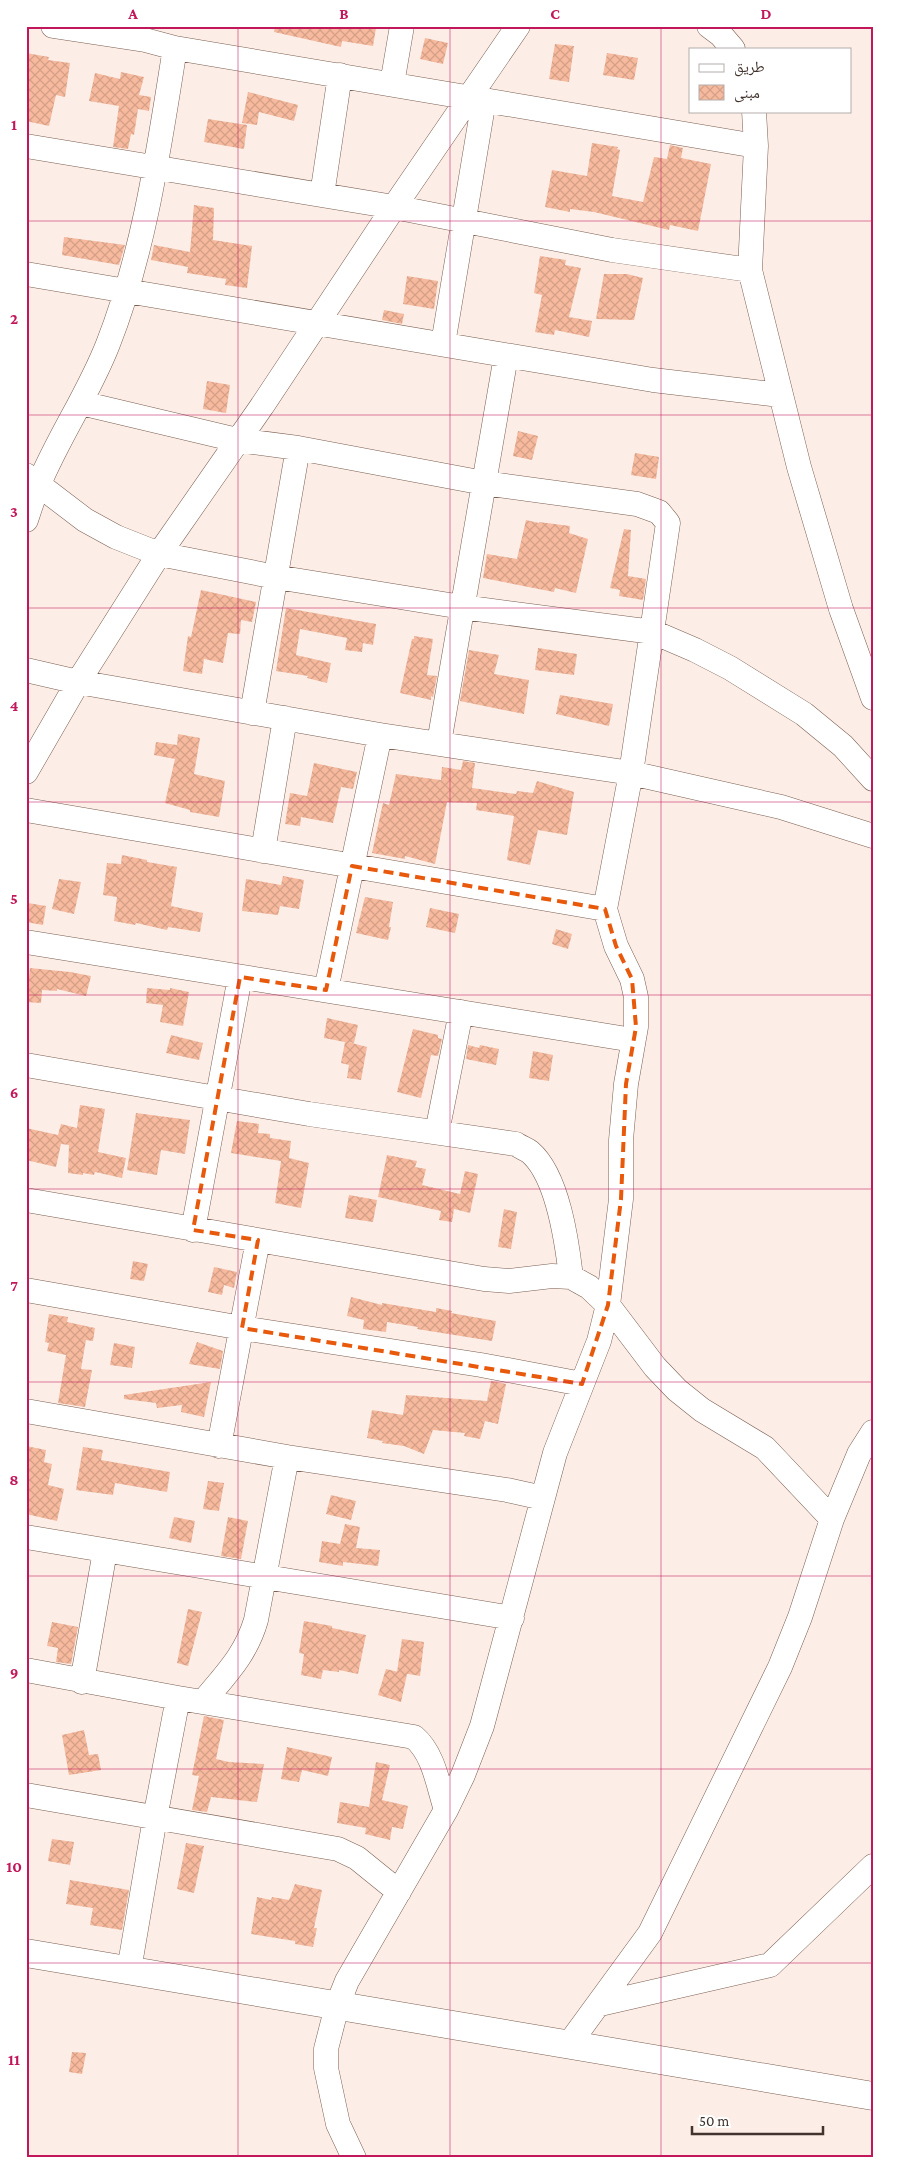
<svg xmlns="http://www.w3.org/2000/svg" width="899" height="2184" font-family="'Crimson Pro','Noto Naskh Arabic',serif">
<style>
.building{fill:url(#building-cross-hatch)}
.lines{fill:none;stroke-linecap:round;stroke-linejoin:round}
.minor-casing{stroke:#7c5f51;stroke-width:25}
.major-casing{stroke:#7c5f51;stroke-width:29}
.minor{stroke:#fff;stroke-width:24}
.major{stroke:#fff;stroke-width:28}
.marked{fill:none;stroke:#e8590c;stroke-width:4;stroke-dasharray:10 6;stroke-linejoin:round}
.grid{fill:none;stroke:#c2185b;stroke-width:1;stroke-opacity:0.55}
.neatline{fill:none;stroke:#c2185b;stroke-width:2}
.grid-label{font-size:16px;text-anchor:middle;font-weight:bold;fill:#c2185b}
</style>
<defs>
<pattern id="building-cross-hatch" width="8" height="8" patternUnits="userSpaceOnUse" patternTransform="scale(1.25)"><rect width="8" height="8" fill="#f7ba9e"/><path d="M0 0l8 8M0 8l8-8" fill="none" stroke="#d5a088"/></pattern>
</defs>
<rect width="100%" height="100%" fill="#fceee7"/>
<!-- building -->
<path class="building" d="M275 26H363L376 28 373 46 342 41 341 47 274 32Z
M425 38 448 43 443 64 420 59Z
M555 44 574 46 569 82 549 79Z
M26 53 49 57 48 60 70 63 65 97 56 95 49 126 26 121Z
M607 53 638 58 634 80 603 75Z
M121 72 144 77 139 95 151 97 149 111 138 109 134 135 131 134 128 149 113 147 119 106 89 101 95 73 120 79Z
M248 92 298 105 294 121 259 112 257 125 242 123Z
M208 119 247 125 244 149 204 142Z
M592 143 618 147 617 149 620 150 612 196 643 202 654 157 667 159 670 145 683 148 681 158 711 164 698 231 670 225 669 230 594 212 570 209V212L545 207 552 170 587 176Z
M194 205 214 208 213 240 252 246 247 288 225 285 226 279 187 273 188 267 151 260 154 245 190 252Z
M64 237 125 245 119 265 62 255Z
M540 256 566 260 565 265 581 268 569 317 592 321 589 337 555 330 554 335 535 332 542 295 534 293Z
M604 274H627L643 278 634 320 596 319Z
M407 276 438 281 434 309 403 304Z
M384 310 404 314 402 324 382 320Z
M207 381 230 385 226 413 203 409Z
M518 431 538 436 532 460 513 456Z
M635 453 659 457 656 479 631 475Z
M526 520 539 523V522L570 526 569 533 588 539 576 593 555 588 554 592 483 578 487 554 517 559Z
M624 529 631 530 628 576 646 579 643 600 619 596 620 590 610 588Z
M201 590 256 602 252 622 241 620 240 634 228 633 223 663 204 659 202 674 183 671 188 636 191 637Z
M286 608 376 624 373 645 363 643 362 652 345 650 347 638 300 629 296 655 331 663 327 683 307 678 308 676 276 671Z
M414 636 433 639 427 675 437 676 433 697 431 696V700L400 693 412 639H414Z
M538 648 577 654 574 675 535 670Z
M469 650 499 655 494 674 529 680 524 714 460 701Z
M560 695 613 704 609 726 556 714Z
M178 734 200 738 194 774 225 781 219 817 190 812V810L165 803 175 759 154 755 156 742 177 745Z
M463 761 475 763 472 788 516 794 517 791 533 793 537 781 574 792 567 835 538 830 530 865 507 860 514 816 476 810 477 803 447 802 435 864 405 856V859L372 853 383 803 389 805 396 774 441 780 442 767 461 770Z
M314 763 357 772 353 789 341 787 333 823 301 817 300 826 285 824 290 793 307 796Z
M122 855 147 860V862L177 867 171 906 203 913 200 932 168 927 167 930 136 923 135 925 114 921 117 897 103 895 107 863 121 864Z
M283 876 304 880 299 909 280 906 278 915 242 911 246 879 281 885Z
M59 879 81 882 74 914 52 909Z
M365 897 393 902 389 927H391L388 940 356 933Z
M28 903 46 906 43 925 26 922Z
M430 908 459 914 455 933 426 927Z
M556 929 572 934 568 949 552 944Z
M30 968 70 972 91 976 86 996 57 989V991L42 990 41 1003 26 1002Z
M147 988 170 990V988L189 992 183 1026 160 1022 163 1005 146 1003Z
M327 1018 358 1025 354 1043 348 1042 367 1047 361 1080 347 1078 349 1065 341 1063 345 1042 324 1038Z
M413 1029 438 1035V1038L442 1039 438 1056 431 1055 421 1098 397 1092Z
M171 1035 203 1043 199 1060 166 1053Z
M468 1045 479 1048 480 1045 499 1049 496 1065 466 1059Z
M533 1051 553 1055 549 1081 529 1078Z
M80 1105 105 1109 98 1152 126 1158 122 1178 95 1172 94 1175 83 1173V1175L68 1173 69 1145 61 1144 56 1167 26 1160V1128L58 1135 61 1124 77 1128Z
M136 1113 190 1120 185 1154 161 1150 157 1175 127 1170Z
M237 1121 259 1124 258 1133 270 1134V1138L291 1141 289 1158 309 1163 301 1208 275 1203 281 1161 231 1153Z
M387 1155 417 1161 415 1167 426 1169 422 1185 460 1194 465 1171 478 1174 470 1213 454 1209 452 1222 439 1220 441 1211 378 1197Z
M349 1195 377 1200 373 1222 345 1218Z
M504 1209 517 1212 511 1249 498 1247Z
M133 1261 148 1264 144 1281 130 1279Z
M214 1267 237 1272 234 1288 224 1285 222 1295 208 1292Z
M351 1297 382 1305V1303L436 1312V1308L452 1311 451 1313 496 1321 492 1341 417 1329 418 1327 387 1322 386 1332 363 1329 364 1320 347 1316Z
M49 1314 68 1317 67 1322 95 1328 93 1341 86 1340 81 1369 92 1370 85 1407 58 1403 66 1355 47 1351 49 1343 45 1342Z
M197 1342 223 1351 220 1369 189 1364Z
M114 1343 135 1347 132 1368 110 1365Z
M491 1381 506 1384 498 1424 485 1421 480 1439 464 1436 465 1433 433 1430 424 1454 404 1446 382 1443 383 1441 367 1438 372 1410 403 1415 406 1395 487 1401Z
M211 1382 204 1417 181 1412 182 1405 157 1408 156 1403 124 1399V1395Z
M26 1446 46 1450 44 1462 52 1464 48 1485 64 1489 57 1521 26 1514Z
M83 1447 103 1450 101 1460 170 1472 167 1492 115 1483 113 1495 76 1490Z
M208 1481 224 1483 219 1511 203 1509Z
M331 1495 356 1501 351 1520 326 1514Z
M174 1517 195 1521 191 1543 169 1538Z
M228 1517 248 1521 241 1559 221 1556Z
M345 1524 360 1527 356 1548 380 1550 378 1566 343 1562V1566L319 1562 322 1541 340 1544Z
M188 1609 202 1612 188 1666 177 1663Z
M304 1621 332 1626V1628L366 1635 358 1674 339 1670V1672L323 1670 321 1679 301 1675 304 1654 299 1653Z
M52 1622 78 1627 71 1664 56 1662 58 1648 47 1646Z
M402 1639 424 1642 420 1676 397 1672Z
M386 1669 407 1674 401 1702 378 1695Z
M204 1716 224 1720 216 1759 229 1762 264 1764 257 1802 211 1797 207 1812 192 1810 199 1776 192 1775Z
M84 1730 89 1755 98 1754 101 1770 69 1775 62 1735Z
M287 1747 332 1757 328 1776 302 1770 299 1782 281 1779Z
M376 1762 390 1765 382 1800 408 1806 403 1829 392 1827 390 1840 365 1834 366 1828 337 1823 340 1802 369 1807Z
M52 1839 74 1842 70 1865 48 1861Z
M186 1843 204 1846 194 1893 177 1889Z
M70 1880 129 1890 122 1930 90 1925 93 1908 66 1904Z
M295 1884 322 1890 314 1928H317L313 1947 295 1944V1941L251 1934 257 1897 271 1900 272 1897 289 1900Z
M72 2052 86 2053 82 2074 69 2072Z"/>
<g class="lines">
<defs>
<path id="minor" d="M53 26 145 40 175 48 756 146
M709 26 721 35 733 49
M392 84 402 26
M754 111 756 146 750 270 799 467 841 609 873 698
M26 146 394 207 612 250 750 270
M322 195 340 75
M26 274 653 380 780 395
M443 344 484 100
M81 403 237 440 298 448 484 483 637 504 659 512 668 523 631 773 605 909 616 946 632 979 636 997V1027L626 1084 621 1140V1199L608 1305 599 1341 555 1453 482 1726 463 1775 446 1810 347 1981 337 2006 326 2049V2068L338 2124 354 2158
M26 475 85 520 116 537 159 554 276 577 462 607 653 632 695 650 730 668 804 714 843 746 873 779
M26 520C30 508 34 495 39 484 59 436 89 393 108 344 145 250 159 147 175 48
M26 670 78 682 380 735 631 773 781 807 873 836
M252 713 298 448
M439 743 506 356
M26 772 78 682 159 554 262 406 394 207 518 26
M26 810 605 909
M263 851 285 718
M26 942 633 1040
M326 990 380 735
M26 1065 309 1114 516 1144C520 1147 526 1149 530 1152 558 1176 567 1242 571 1277
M437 1132 461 1012
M26 1200 484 1279 509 1281 552 1276 571 1277 589 1287 608 1305 655 1367 677 1390 702 1410 765 1448 832 1519
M193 1230 240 977
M26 1290 242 1328 481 1365 582 1384
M26 1411 287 1457 507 1490 543 1498
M219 1446 258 1240
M26 1537 512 1618
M26 1670 178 1698 414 1737C434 1754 438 1785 446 1810
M82 1682 105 1551
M203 1702C225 1675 246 1655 256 1620L287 1457
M26 1795 338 1849 357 1858 399 1892
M129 1970 155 1818 178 1698
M600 2004 770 1965 873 1866
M569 2044 650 1933 780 1667 800 1617 832 1519 859 1454 873 1432"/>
<path id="major" d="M26 1953 873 2096"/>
</defs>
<!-- minor casing -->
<use href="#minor" class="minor-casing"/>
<!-- major casing -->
<use href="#major" class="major-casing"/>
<!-- minor -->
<use href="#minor" class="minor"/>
<!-- major -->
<use href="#major" class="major"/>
</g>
<!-- marked area -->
<path class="marked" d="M352 866 605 909 616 946 632 979 636 1027 626 1084 621 1199 608 1305 582 1384 242 1328 258 1240 193 1230 240 977 326 990Z"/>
<!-- grid -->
<path class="grid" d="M238 26V2158M450 26V2158M661 26V2158M26 221H873M26 415H873M26 608H873M26 802H873M26 995H873M26 1189H873M26 1382H873M26 1576H873M26 1769H873M26 1963H873"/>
<!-- border -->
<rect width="899" height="2184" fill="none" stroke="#ffffff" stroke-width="55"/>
<!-- legend -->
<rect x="689" y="48" width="162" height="65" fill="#ffffff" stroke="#b3adab"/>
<rect x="699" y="64" width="25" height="8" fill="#ffffff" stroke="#b3adab"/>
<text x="734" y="72" font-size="15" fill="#41332d">طريق</text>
<rect x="699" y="85" width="25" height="15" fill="url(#building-cross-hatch)" stroke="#b3adab"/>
<text x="734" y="98" font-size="15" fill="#41332d">مبنى</text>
<!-- scale -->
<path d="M692 2126v8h131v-8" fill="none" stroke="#41332d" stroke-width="2.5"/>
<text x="699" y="2126" font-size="15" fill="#41332d" stroke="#ffffff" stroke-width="4" paint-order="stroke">50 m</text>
<rect x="28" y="28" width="844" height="2128" class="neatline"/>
<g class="grid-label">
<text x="133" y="19">A</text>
<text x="344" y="19">B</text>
<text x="555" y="19">C</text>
<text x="766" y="19">D</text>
<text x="14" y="130">1</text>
<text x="14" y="324">2</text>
<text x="14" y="517">3</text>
<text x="14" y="711">4</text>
<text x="14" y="904">5</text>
<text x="14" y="1098">6</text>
<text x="14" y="1291">7</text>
<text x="14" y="1485">8</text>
<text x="14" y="1678">9</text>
<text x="14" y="1872">10</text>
<text x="14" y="2065">11</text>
</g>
</svg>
